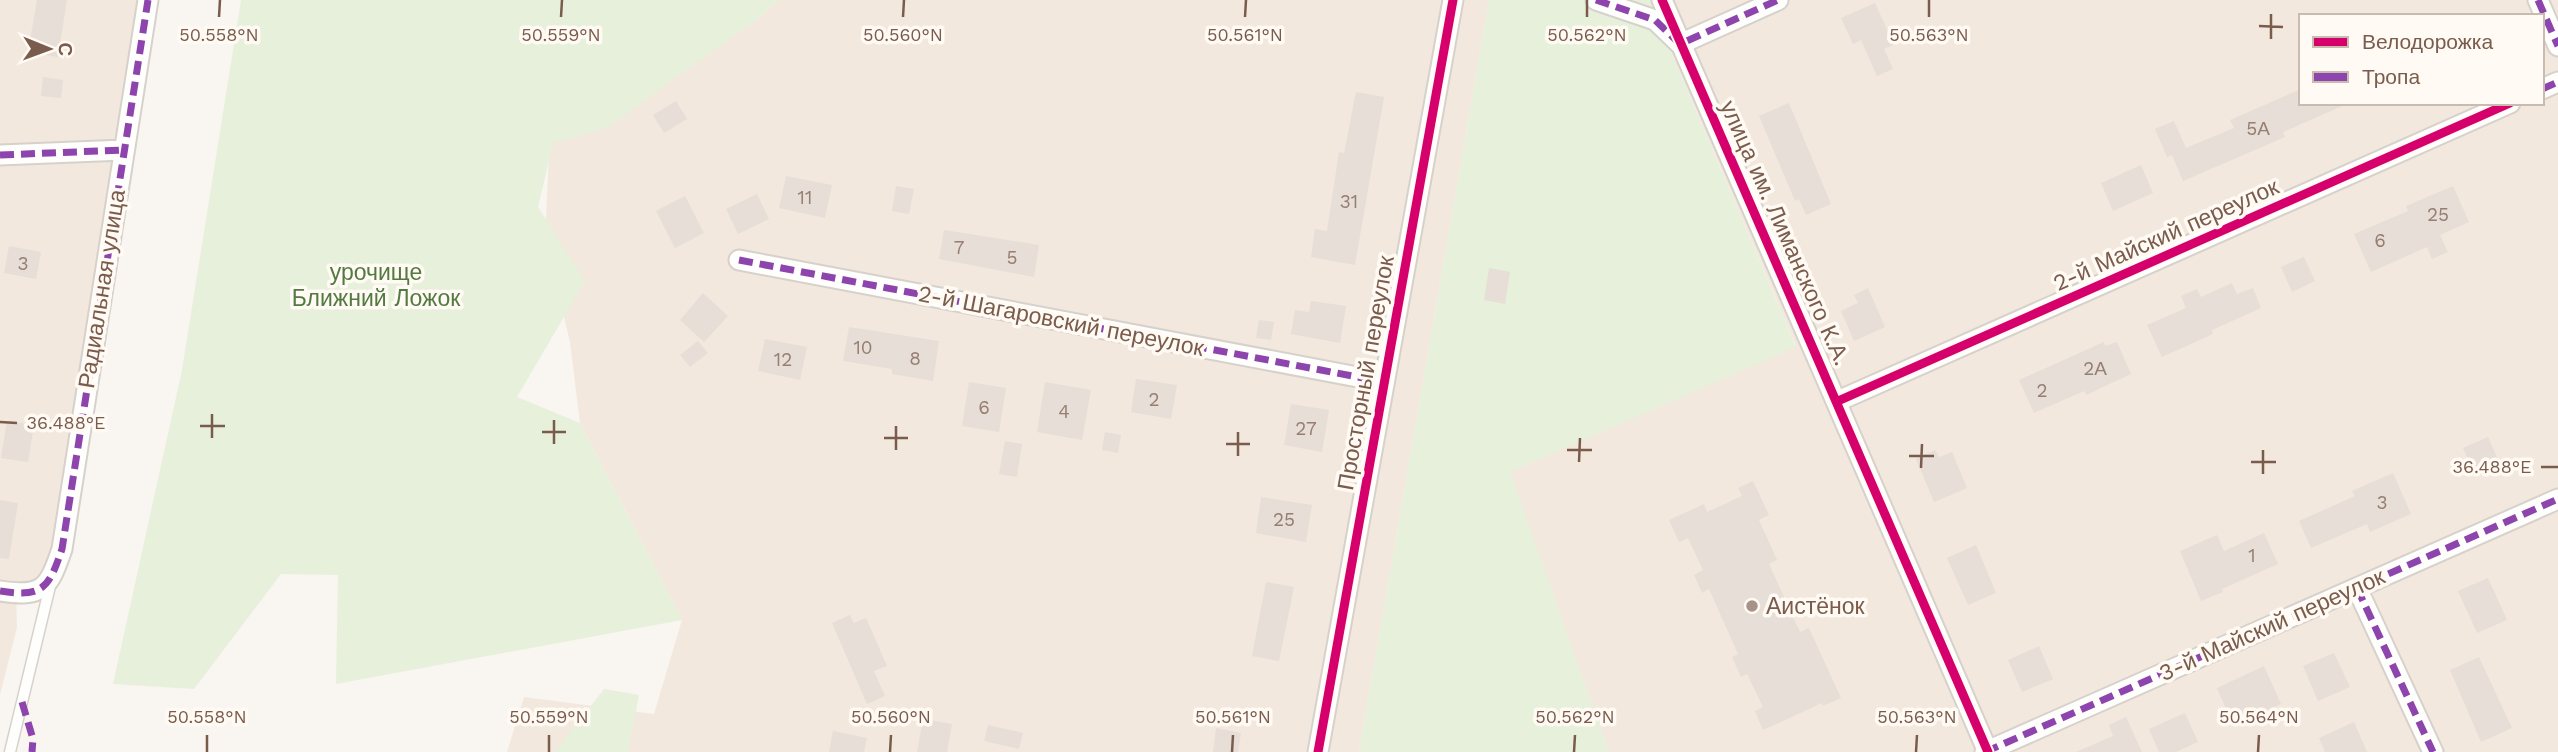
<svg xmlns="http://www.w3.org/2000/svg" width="2558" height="752" font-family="'Work Sans',sans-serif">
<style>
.residential{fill:#f2e8de;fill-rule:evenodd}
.green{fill:#e7f0db}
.building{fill:#e6ded7}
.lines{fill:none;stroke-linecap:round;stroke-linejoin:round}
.service-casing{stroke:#d7d1cb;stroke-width:13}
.minor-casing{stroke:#d7d1cb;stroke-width:23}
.service{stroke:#fefefd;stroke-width:10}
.minor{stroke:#fefefd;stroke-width:19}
.quiet{stroke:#8e44ad;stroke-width:7;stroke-dasharray:14 7;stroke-linecap:butt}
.cycleway-casing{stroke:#fffaf3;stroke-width:13}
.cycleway{stroke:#d6006c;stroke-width:9}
.ticks{fill:none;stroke:#7a5c4d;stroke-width:2.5}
.poi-dot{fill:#a69286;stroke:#fffaf3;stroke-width:2.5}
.labels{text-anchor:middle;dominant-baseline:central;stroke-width:7;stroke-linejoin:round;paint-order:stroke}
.number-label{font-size:19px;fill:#977e72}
.street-label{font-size:23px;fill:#7a5c4d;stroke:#fffaf3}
.park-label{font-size:23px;fill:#537a41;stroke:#fffaf3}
.poi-label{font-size:23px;fill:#7a5c4d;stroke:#fffaf3;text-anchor:start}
.ticks-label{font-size:18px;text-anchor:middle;fill:#7a5c4d;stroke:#fffaf3;stroke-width:7;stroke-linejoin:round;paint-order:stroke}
</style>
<rect width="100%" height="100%" fill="#f9f5f0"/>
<!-- residential -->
<path class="residential" d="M0 0H148L51 580 16 594 17 627 0 695Z
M779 0H1489L1359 752H507L524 697 654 714 682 620 580 423 570 342 545 238 550 133 752 23Z
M1649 0H2558V752H1609L1509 472 1796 346ZM2301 16H2542V103H2301Z"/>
<!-- green -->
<path class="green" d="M241 0H779L752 23 607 128 553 143 538 207 585 281 517 397 580 423 682 620 336 684 338 575 281 574 194 689 113 684 182 370Z
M1489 0H1649L1796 347 1510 472 1609 752H1359Z
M604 689 639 695 628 752H555Z"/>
<!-- building -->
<path class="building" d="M37 0H67L58 57 28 52Z
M1875 3 1894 45 1884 49 1893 69 1877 76 1861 40 1853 44 1841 18Z
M43 77 63 80 61 98 41 96Z
M2301 89V103H2349L2283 132 2285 137 2183 181 2172 155 2167 157 2155 129 2174 121 2186 148 2234 128 2230 120Z
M1356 92 1384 97 1355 265 1311 257 1315 229 1327 231 1339 152 1344 153Z
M676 101 687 119 664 133 653 115Z
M1789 103 1831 204 1806 215 1799 199 1795 201 1759 116Z
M2141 165 2153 193 2113 211 2101 183Z
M786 176 832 185 825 218 779 208Z
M896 186 914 189 909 214 892 211Z
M2453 186 2469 222 2440 235 2448 252 2432 259 2427 247 2371 272 2354 234 2408 211 2406 206Z
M757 194 769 219 738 234 726 209Z
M685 196 704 233 675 248 656 211Z
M944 230 1039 245 1034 277 939 259Z
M9 246 41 252 36 279 4 273Z
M2304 257 2315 281 2292 292 2281 267Z
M1489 268 1510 272 1505 304 1484 300Z
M2232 283 2237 294 2253 288 2261 308 2212 330 2213 334 2162 357 2147 325 2186 308 2181 296 2197 289 2201 297Z
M1868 288 1885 327 1854 341 1841 311 1858 303 1854 295Z
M703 293 728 316 704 342 680 320Z
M1311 301 1346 306 1340 343 1291 334 1295 310 1309 312Z
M1259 320 1274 322 1271 340 1256 338Z
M849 327 939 341 933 381 892 374V369L843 361Z
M765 339 807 347 800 380 758 371Z
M698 341 708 353 690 367 680 355Z
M2104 342 2105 346 2117 342 2131 374 2086 395 2084 391 2034 413 2019 380Z
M1136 379 1177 385 1171 419 1131 412Z
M969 382 1006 388 999 432 962 426Z
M1045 382 1091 390 1082 440 1037 432Z
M1291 404 1329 410 1322 452 1284 445Z
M7 421 34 425 28 462 1 458Z
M1105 432 1121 435 1118 453 1102 450Z
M2488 437 2499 462 2474 472 2463 448Z
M1005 441 1022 444 1017 477 999 474Z
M1935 450 1939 457 1952 452 1967 488 1934 502 1916 459Z
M2393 473 2411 514 2370 532 2367 524 2311 548 2299 521 2355 496 2352 491Z
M1753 481 1769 515 1759 520 1777 560 1769 564 1800 632 1809 628 1841 698 1823 706 1822 703 1763 730 1755 711 1763 707 1747 674 1741 677 1732 657 1738 654 1709 589 1702 593 1694 575 1703 570 1688 538 1679 542 1669 520 1704 504 1707 512 1742 496 1738 488Z
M1261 497 1312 505 1306 542 1256 533Z
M0 500 18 503 9 559 0 558Z
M2264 533 2278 564 2222 589 2223 592 2201 601 2180 551 2217 535 2224 551Z
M1976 545 1996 593 1968 605 1947 558Z
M2488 578 2507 620 2477 633 2458 591Z
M1266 582 1294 587 1279 661 1252 656Z
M850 615 854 623 866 618 887 666 874 671 885 696 867 704 832 623Z
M2039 646 2053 679 2022 692 2008 660Z
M2334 653 2350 687 2318 701 2303 666Z
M2479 657 2512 728 2481 742 2450 670Z
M2264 666 2281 704 2233 725 2217 688Z
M2185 713 2198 742 2176 752H2159L2149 729Z
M2126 717 2142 752H2076L2113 736 2109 725Z
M923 719 952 724 947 752H917Z
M2354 722 2367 752H2325L2319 738Z
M988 725 1023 733 1019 749 984 741Z
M1216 728 1241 733 1238 752H1213Z
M833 731 867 738 864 752H829Z"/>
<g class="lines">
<defs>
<path id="service" d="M10 752 51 582"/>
<path id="minor" d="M1596 0 1655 20 1680 44 1778 0
M1662 0 1988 752
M2538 0 2558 46
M2542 89 2558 82
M0 155 124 150
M739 260 1384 382
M1838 401 2510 103
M2357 588 2433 752
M0 591C44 598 49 587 62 549L148 0
M1318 752 1453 0
M1985 752 2558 499"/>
</defs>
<!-- service casing -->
<use href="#service" class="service-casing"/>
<!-- minor casing -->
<use href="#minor" class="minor-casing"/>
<!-- service -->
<use href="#service" class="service"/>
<!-- minor -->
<use href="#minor" class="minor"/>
<!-- quiet -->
<path class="quiet" d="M1596 0 1655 20 1680 44 1778 0
M2538 0 2558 46
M2542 89 2558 82
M0 155 124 150
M739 260 1384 382
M2357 588 2433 752
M0 591C44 598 49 587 62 549L148 0
M22 702 33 739 32 752
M1985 752 2558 499"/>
<defs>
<path id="cycleway" d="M1662 0 1988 752
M1838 401 2510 103
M1318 752 1453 0"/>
</defs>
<!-- cycleway casing -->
<use href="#cycleway" class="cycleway-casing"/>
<!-- cycleway -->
<use href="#cycleway" class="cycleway"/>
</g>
<!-- ticks -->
<path class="ticks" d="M219 17 220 0M561 17 562 0M903 17 904 0M1245 17 1246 0M1587 17V0M1929 17V0M2259 26 2283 27M2271 39V14M0 422 17 423M200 426H225M542 432H566M212 438V414M884 438H908M554 444V420M1226 444H1250M896 450V426M1567 450H1592M1238 456V432M1909 456H1934M1579 462 1580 438M2251 462H2276M2541 467H2558M1921 468 1922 444M2263 474V450M207 752V735M549 752V735M890 752 891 735M1232 752 1233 735M1574 752 1575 735M1916 752 1917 735M2258 752 2259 735"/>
<!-- markers -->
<circle class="poi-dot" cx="1752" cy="606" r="7"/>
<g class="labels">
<!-- number labels -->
<g class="number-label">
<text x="2258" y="128">5А</text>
<text x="805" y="197">11</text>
<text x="1349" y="201">31</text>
<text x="2438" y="214">25</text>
<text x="2380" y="240">6</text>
<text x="959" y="247">7</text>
<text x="1012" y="257">5</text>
<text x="23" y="263">3</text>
<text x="863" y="347">10</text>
<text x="915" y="358">8</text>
<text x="783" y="359">12</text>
<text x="2095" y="368">2А</text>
<text x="2042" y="390">2</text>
<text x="1154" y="399">2</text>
<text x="984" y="407">6</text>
<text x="1064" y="411">4</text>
<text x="1306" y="428">27</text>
<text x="2382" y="502">3</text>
<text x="1284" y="519">25</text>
<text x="2252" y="555">1</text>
</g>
<!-- street labels -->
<g class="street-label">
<text transform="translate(1785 233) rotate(66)">улица им. Лиманского К.А.</text>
<text transform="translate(2166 235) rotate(-24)">2-й Майский переулок</text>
<text transform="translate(102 289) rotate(-81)">Радиальная улица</text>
<text transform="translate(1061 321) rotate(11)">2-й Шагаровский переулок</text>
<text transform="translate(1366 373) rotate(-80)">Просторный переулок</text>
<text transform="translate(2272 625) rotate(-24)">3-й Майский переулок</text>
</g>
<!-- park labels -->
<g class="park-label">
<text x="376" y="272">урочище<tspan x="376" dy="26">Ближний Ложок</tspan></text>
</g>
<!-- poi labels -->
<g class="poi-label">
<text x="1766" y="606">Аистёнок</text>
</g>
</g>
<g class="ticks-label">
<text x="219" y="41">50.558°N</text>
<text x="561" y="41">50.559°N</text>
<text x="903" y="41">50.560°N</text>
<text x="1245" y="41">50.561°N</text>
<text x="1587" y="41">50.562°N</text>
<text x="1929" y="41">50.563°N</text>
<text x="66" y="429">36.488°E</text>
<text x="2492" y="473">36.488°E</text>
<text x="207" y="723">50.558°N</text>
<text x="549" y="723">50.559°N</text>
<text x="891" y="723">50.560°N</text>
<text x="1233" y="723">50.561°N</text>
<text x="1575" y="723">50.562°N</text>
<text x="1917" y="723">50.563°N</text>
<text x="2259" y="723">50.564°N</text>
</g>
<!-- legend -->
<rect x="2299" y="14" width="245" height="91" fill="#fffaf3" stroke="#cabbb1" stroke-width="2"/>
<rect x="2313" y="37" width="35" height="10" fill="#d6006c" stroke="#cabbb1" stroke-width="2"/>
<text x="2362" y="49" font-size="21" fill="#7a5c4d">Велодорожка</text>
<rect x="2313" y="72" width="35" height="10" fill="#8e44ad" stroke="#cabbb1" stroke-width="2"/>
<text x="2362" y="84" font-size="21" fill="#7a5c4d">Тропа</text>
<!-- north arrow -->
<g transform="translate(49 49) rotate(91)" stroke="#fffaf3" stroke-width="5" paint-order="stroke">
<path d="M0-5L12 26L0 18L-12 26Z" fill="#7a5c4d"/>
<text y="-10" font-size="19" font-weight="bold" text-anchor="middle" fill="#7a5c4d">С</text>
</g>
</svg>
